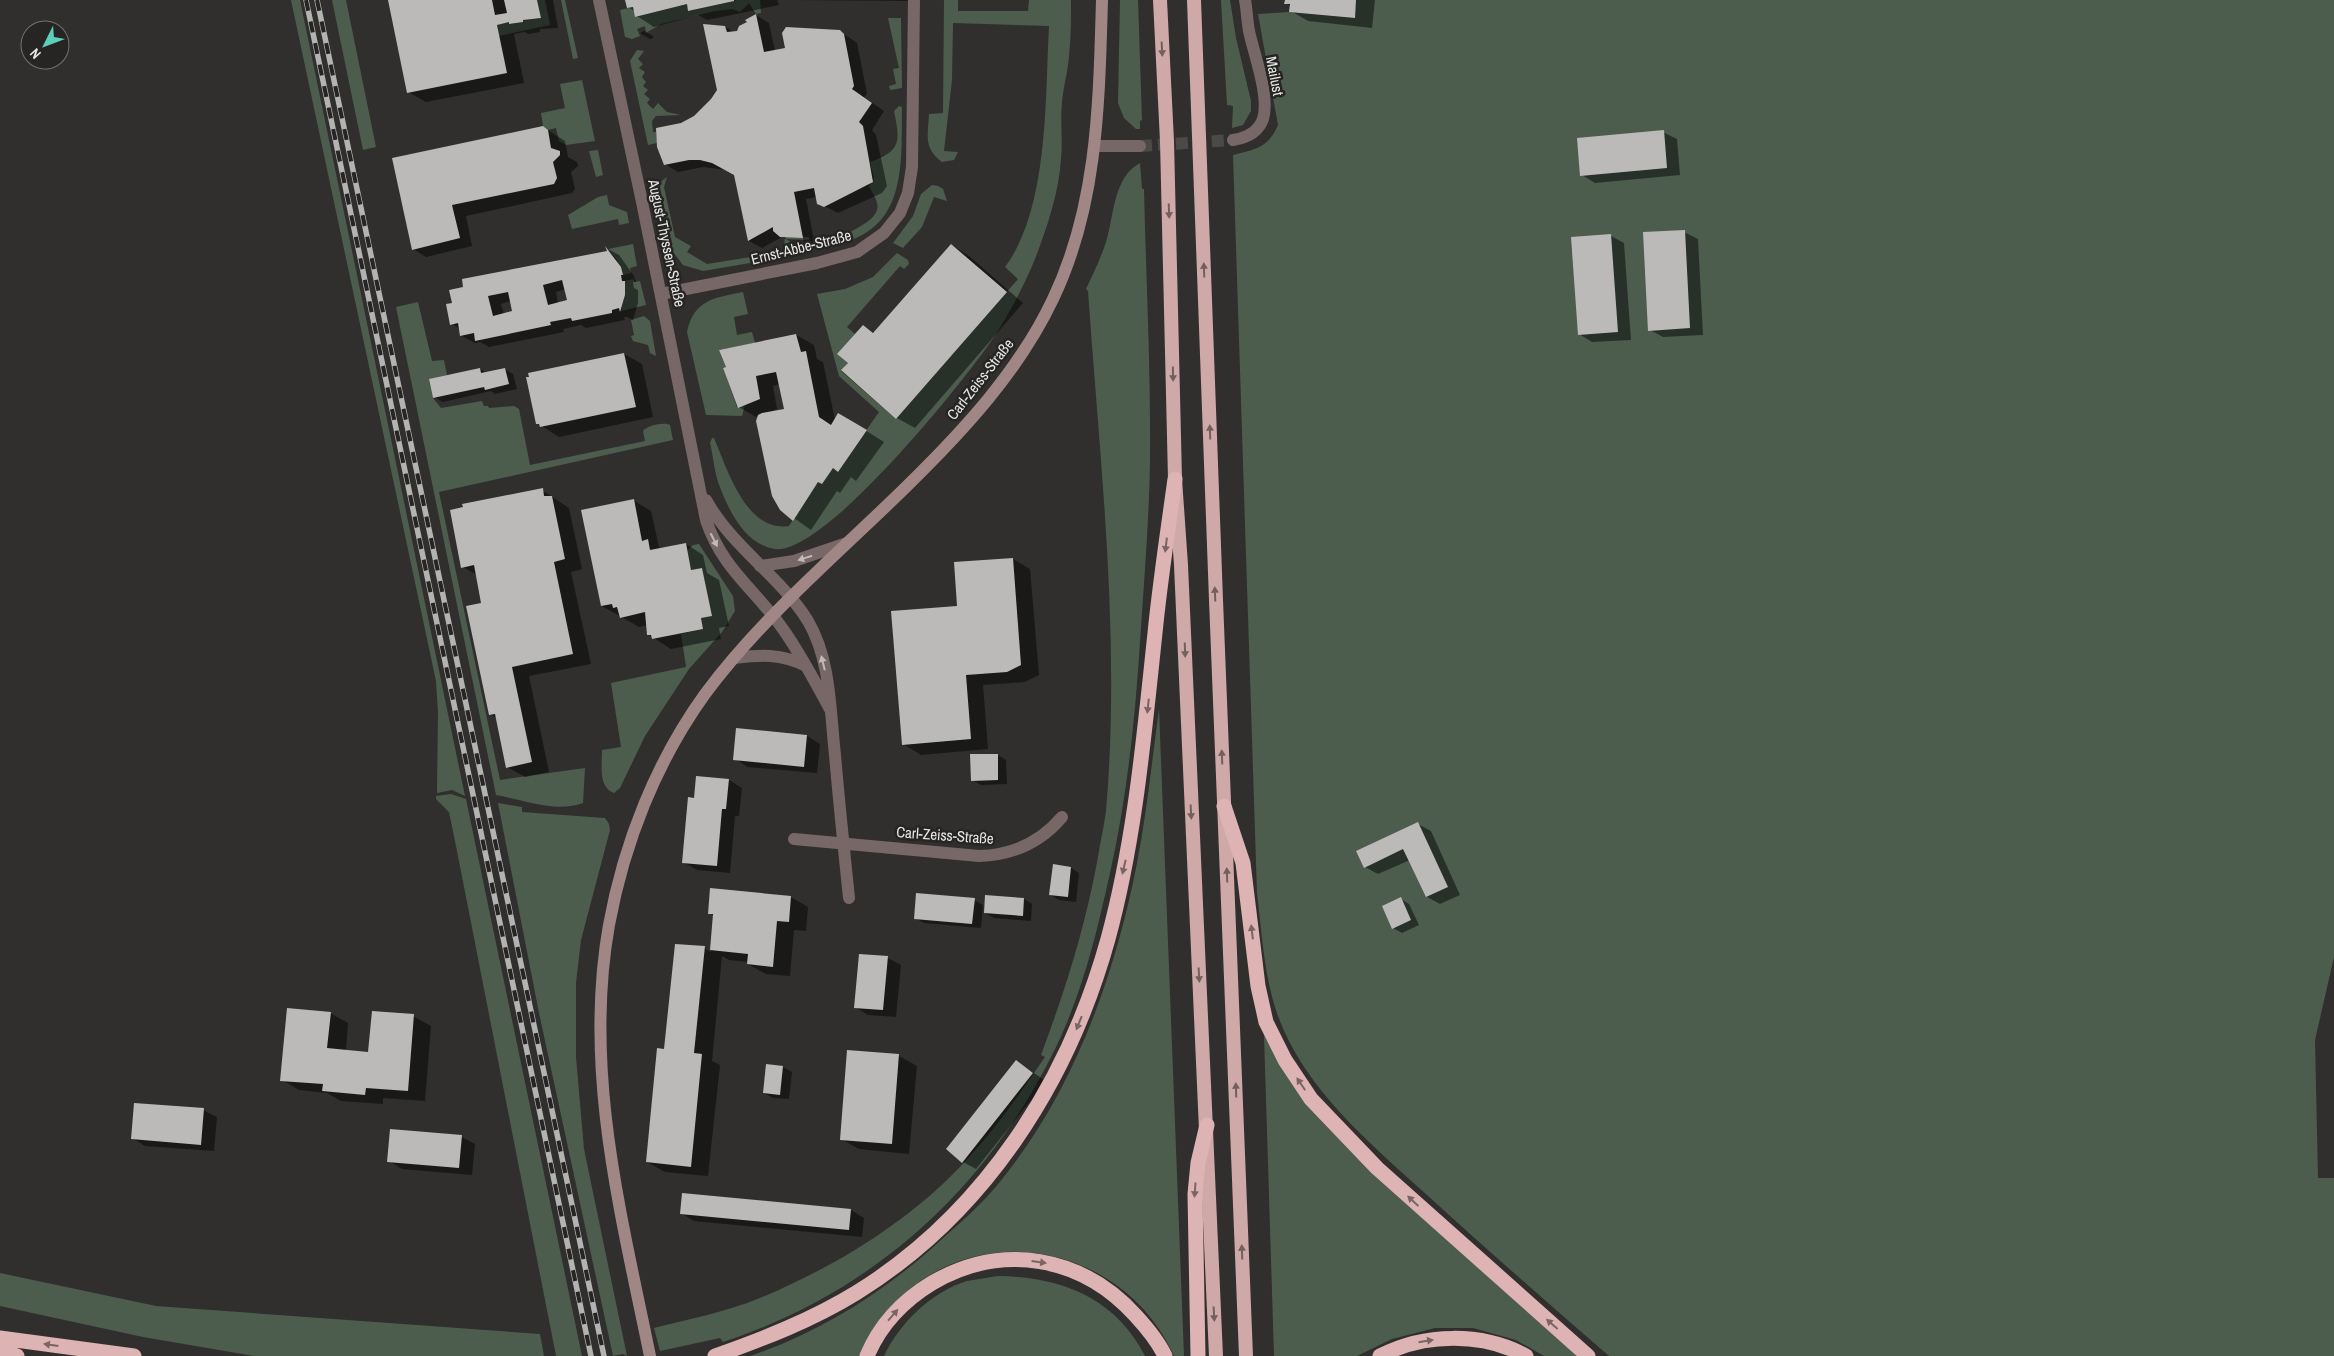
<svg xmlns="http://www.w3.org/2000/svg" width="2334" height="1356" font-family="'Archivo Narrow',sans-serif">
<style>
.green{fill:#4c5d4e}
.shadow{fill:#0007;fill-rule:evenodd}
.building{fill:#bcbab8;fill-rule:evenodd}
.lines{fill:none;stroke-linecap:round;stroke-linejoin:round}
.tertiary-tunnel{stroke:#4b4a48;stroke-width:12;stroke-dasharray:12 6;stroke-linecap:butt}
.minor{stroke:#786767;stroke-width:12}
.tertiary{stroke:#786767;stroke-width:12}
.secondary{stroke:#a18686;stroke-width:12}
.trunk{stroke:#cfa8a8;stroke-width:14}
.motorway{stroke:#ddb3b3;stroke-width:15}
.rail-casing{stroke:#b3b3b1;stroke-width:5.5}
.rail{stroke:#262523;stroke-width:4;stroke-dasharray:11;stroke-linecap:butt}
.oneway{fill:#72605f}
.oneway2{fill:#c0bab8}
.oneway3{fill:#786564}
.labels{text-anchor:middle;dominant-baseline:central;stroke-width:5;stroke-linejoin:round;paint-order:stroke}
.street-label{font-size:15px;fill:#e6e6e4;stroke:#262523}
</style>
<rect width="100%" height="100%" fill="#302f2d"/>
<!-- green -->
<path class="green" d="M291 0H300L465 796 452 790 437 793 438 712 436 681Z
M332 0H346L376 147 363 150Z
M537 0H545L550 25 499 36 497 25 509 22 510 24 523 22V20L541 18Z
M561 0H565L578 58 573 59Z
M738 0H760L761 13 756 14 749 3 740 12 733 9 715 11 661 24 646 33 645 26 637 29 640 36 632 39 625 37 620 10 633 7 636 17 687 4 689 11Z
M944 0H958V11H1028L1029 0H1071C1071 19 1071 37 1069 56 1068 72 1063 87 1062 103 1060 121 1063 140 1061 159 1059 192 1047 228 1035 259 1024 286 1010 312 994 337 966 379 825 555 775 549 744 545 727 507 718 482 714 469 713 455 710 443L712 438H714C727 468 746 533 789 526L818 482 833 468 838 471 879 412 839 376 817 294 845 289 873 277 897 253 908 260 909 264 904 269 900 266 847 327 855 334 838 354 848 363 841 371 896 419 1018 279 1005 267C1049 208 1045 98 1049 26L953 23 952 80 944 151 958 152 954 160 942 162C923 148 928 135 929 114L943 113Z
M1120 0H1138L1142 120 1140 121V129H1136L1124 118 1118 103Z
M1221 0H1230L1236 38 1251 101V111L1243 125 1232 128 1233 106 1227 105Z
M1356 0H2334V957L2315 1040 2318 1178H2334V1356H1609C1548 1303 1487 1250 1427 1195 1371 1144 1305 1090 1278 1016 1264 977 1262 934 1257 893L1233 155C1256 149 1268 148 1278 125L1258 14 1289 12 1354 18Z
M888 18H901L902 88 890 90 889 86 896 84 893 69 899 68Z
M637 50 644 51 638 59 643 64 639 68 645 72 642 77 646 82 643 86 648 90 644 94 650 99 647 103 653 109 658 103 667 112 681 115 656 116 652 121 653 132H656L657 143 648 145 630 61Z
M582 80 595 141 566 145 559 141 556 128 548 130 543 126 541 113 565 108 560 84Z
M899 106 902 107C901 148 907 207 867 232 854 241 838 244 823 248 835 235 883 224 877 203 876 197 871 191 869 186L874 178 870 162C902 151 900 141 894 111Z
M598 150 603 175 596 177 589 151Z
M1140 163 1142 189H1144C1146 280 1151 371 1150 462 1149 522 1144 582 1140 642 1135 720 1127 797 1110 873 1096 936 1081 999 1051 1057 982 1194 869 1294 723 1342L720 1338 660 1351 654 1328C689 1319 726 1312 760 1298 832 1268 904 1225 959 1168 991 1135 1019 1095 1045 1057L1041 1055C1066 988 1085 928 1098 857 1100 842 1104 827 1106 811 1121 638 1100 464 1088 291L1086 289C1093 274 1101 258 1106 242 1114 217 1113 177 1140 163Z
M667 177 664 187 675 237 691 246 687 252 707 264 757 256 760 258 756 262 703 271 683 265 670 248 657 188 659 183Z
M932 185 938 186 943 189 947 201 934 197 922 227 903 248 893 243 913 216 921 194Z
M607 195 609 205 627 212 629 223 619 225 618 219 572 229 568 215 598 197Z
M785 237 803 238 806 250 783 255Z
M633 244 637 266 630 268 631 273 623 275 617 260 608 249Z
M633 279 635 282 640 281 646 305 621 311 625 295V281Z
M743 292 748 314 734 317 737 335 752 332 755 343 719 350 726 367 723 368 737 407 745 405 742 416 706 415 687 332C694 299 715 298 743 292Z
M418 302 432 361 444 360 447 375 429 380 433 398 441 408 482 401 484 406H488L489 408 514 406 519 409 530 465 645 441 643 431C648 425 664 422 670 425L673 440 439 492 500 780 585 768 583 803C556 813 524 800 496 795L396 307Z
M644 316 650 321 656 356 650 353 648 345 633 341 631 336 634 335 631 320Z
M699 544 733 596 735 611 722 632 689 669 645 736 620 788 614 793C598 787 602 766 602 750L621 747 611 683 686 667 681 634 703 629 701 618 711 616 702 568 691 570 687 551 693 545Z
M1159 709 1184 1356H1174C1132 1261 1013 1221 925 1278 895 1297 879 1326 860 1356H750C821 1332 886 1291 941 1240 961 1222 982 1204 999 1183 1073 1093 1115 976 1137 863 1147 812 1152 760 1159 709Z
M451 794 466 799 582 1356H556L456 846 449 812 436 799V796Z
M498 803 522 807V812L605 818 609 824 610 830 581 940 576 983V1057L584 1149 627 1356 623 1354 613 1356 539 1013Z
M1264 1035C1307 1114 1362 1162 1428 1222 1477 1267 1527 1312 1578 1356H1544L1516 1340 1473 1328H1435L1392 1339 1357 1356H1274Z
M0 1273 156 1306 540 1334 544 1356H254L143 1337 0 1306Z
M998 1276C1060 1277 1115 1297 1145 1356H884C899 1324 932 1291 967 1281 977 1279 988 1278 998 1276Z"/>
<!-- shadow -->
<path class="shadow" d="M389 0H553L558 28 540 29V32L528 34 525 32 514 34 524 83 426 102 408 92Z
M626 0H777L779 5 707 20 698 15 654 27 637 16 636 12 628 7Z
M792 0H908V1Z
M1286 0H1375L1372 28 1308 21 1291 11V6L1285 3Z
M756 15 769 23 775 51 787 49V28L836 30 850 38 857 43 867 94 864 97 884 111 872 130 876 135 887 186 882 193 838 213 818 203 817 197 806 199 815 245 795 244 782 237 762 248 749 241 735 174 727 170 703 167 678 172 665 164 682 124 695 117 712 100 718 90 725 27 734 32H738L748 22 747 20ZM786 236 809 237V240L786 239Z
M644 31 653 36V38L650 39 641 34V32Z
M543 127 565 141 568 157 577 162 578 166 571 172 575 189 572 193 466 216 472 246 426 257 413 249 393 159Z
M1663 132 1677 139 1680 175 1595 183 1582 175Z
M1684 232 1698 239 1703 335 1663 337 1650 330Z
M1611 236 1624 243 1631 340 1592 342 1579 334Z
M951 245 969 256 1023 303 915 428 897 418 843 370 849 363 863 326 875 333Z
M608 249 619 255 634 276 636 282H633L634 288 638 290V303L633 320 627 317H624L625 320 586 328 581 325 563 329 564 332 489 347 480 342 475 343 462 336 460 329 452 324 448 305 609 252ZM566 289 568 301 558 303 556 292ZM511 301 513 312 504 315 501 304Z
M796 335 814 345 817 359 823 362 835 420 857 425 884 442 856 481 851 477 840 493 837 491 811 530 781 509 759 416 756 417 739 407 724 369ZM780 384 785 410 772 411 777 409 773 386Z
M624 354 642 364 653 417 559 437 537 423 529 374Z
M480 369 487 373 504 369 513 374 517 389 495 394 491 391 443 402 434 397Z
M542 490 569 508 582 569 571 572 591 664 529 676 549 772 525 777 507 767 498 719 490 714 483 604 477 575 463 567Z
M633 500 651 511 659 547 662 549 686 544 703 555 707 573 719 580 729 626 719 628 721 639 671 649 649 635 648 625 639 627 602 606Z
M1013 559 1030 569 1039 675 1025 682 983 685 988 749 921 755 903 744 959 607Z
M807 736 820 744 817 773 748 767 735 759Z
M998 755 1006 760 1007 784 981 785 972 780Z
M729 780 742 788 739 816H735L730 873 697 870 683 862 695 799Z
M1418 824 1431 831 1460 895 1440 904 1427 897 1410 860 1378 874 1365 867Z
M1071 868 1079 873 1076 902 1059 900 1051 895Z
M791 897 808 907 806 931 794 930 790 976 766 974 748 964 749 962 729 960 722 956 712 1061 720 1065 708 1176 665 1172 647 1162 666 1050 704 948 711 952 714 916 709 913Z
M1024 899 1032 904 1031 921 994 918 985 913Z
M1401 899 1409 904 1419 925 1402 933 1393 928Z
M974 900 983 905 981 928 924 923 915 918Z
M860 955 888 958 901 965 896 1017 868 1015 855 1007Z
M330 1013 348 1023 346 1051 369 1053 413 1016 431 1026 425 1101 383 1098V1104L341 1101 327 1093 299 1090 282 1080Z
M899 1056 917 1066 909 1154 859 1149 841 1139Z
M1017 1062 1046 1081 976 1169 963 1162Z
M767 1065 783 1067 792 1072 789 1099 773 1098 764 1093Z
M203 1110 217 1117 214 1151 145 1146 132 1138Z
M462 1137 475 1144 472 1175 402 1169 389 1161Z
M851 1210 864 1218 862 1237 694 1221 681 1213Z"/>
<!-- building -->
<path class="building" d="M388 0H492L495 15 507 13 504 0H537L541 18 523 20V22L509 24V22L497 25 507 73 407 93Z
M625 0H734V1L688 11 687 4 635 17 633 7 627 8Z
M1285 0H1356L1355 18 1289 12 1290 4H1284Z
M756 14 764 52 785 48 782 33 786 27 840 30 844 34 854 86 852 89 872 103 859 122 863 126 873 182 824 207 817 204 814 188 794 192 803 238 780 237 773 231V227L748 241 734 175 712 163 700 160H689L664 165 657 147 656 128 681 123 694 116 711 99 717 90 703 24 725 26 727 32 737 31 739 26 747 22 745 20Z
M543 126 548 130 551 148 560 151V155L553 162 557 178 554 184 452 205 460 238 412 250 392 158Z
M1664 130 1667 168 1580 176 1577 138Z
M1685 230 1690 328 1648 331 1643 232Z
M1611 234 1618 332 1578 335 1571 237Z
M951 244 1007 292 896 419 841 370 848 363 837 354 863 325 873 333Z
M605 246 621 267 623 275H621L622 281H625V295L620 312 619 308 612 310V313L572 321 571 318 550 322 551 325 475 341 474 333 460 336 458 323 450 325 446 304 452 303 449 290 463 287 462 279 607 251ZM562 280 567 300 548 305 543 285ZM508 292 512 311 493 316 488 296Z
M796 334 801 352 806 351 819 417 831 425 838 413 867 430 838 472 833 468 822 484 818 482 793 521 780 510 772 496 756 421 758 415 762 413 784 409 776 372 756 376 760 399 738 408 723 368 726 367 719 350Z
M624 353 636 407 540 427 539 424H536L526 377H529L528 373Z
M480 368 481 373 505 368 509 384 485 390 484 387 433 398 429 379Z
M543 488 544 496H552L565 559 554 562 573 654 512 667 532 762 506 768 495 714 489 715 466 606 481 603 474 565 461 568 450 510 463 507 462 504Z
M634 499 642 541 648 539 650 550 686 543 691 570 702 568 712 616 701 618 703 629 652 639 651 635H647L645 612 620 618 617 607 613 608 612 604 601 606 581 510Z
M1013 558 1021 665 1007 672 966 675 971 739 902 745 891 611 957 606 954 562Z
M736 728 807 735 804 767 733 760Z
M970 754H998V780L971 781Z
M696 776 729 779 726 809H722L717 866 682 863 688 797 694 798Z
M1418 822 1448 887 1426 897 1403 849 1364 868 1356 851Z
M1053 864 1071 867 1068 897 1049 895Z
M710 888 791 896 789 922 777 921 773 967 747 964 748 954 710 950 713 914H708Z
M916 893 975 898 972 924 914 919Z
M985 895 1024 898 1023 916 984 913Z
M1401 897 1411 920 1392 929 1382 906Z
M675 944 705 946 694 1053 702 1054 691 1167 646 1162 657 1048 664 1049Z
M859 954 888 956 883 1010 854 1008Z
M287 1008 331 1012 327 1048 368 1052 372 1011 414 1014 408 1091 366 1088 365 1095 322 1091 323 1084 280 1081Z
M847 1050 899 1054 892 1144 840 1140Z
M1016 1060 1033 1073 962 1163 946 1149Z
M766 1064 783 1066 780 1095 763 1093Z
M134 1103 204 1108 201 1145 131 1139Z
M390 1129 462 1135 459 1168 387 1162Z
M682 1193 851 1209 849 1230 680 1214Z"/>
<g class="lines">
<!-- tertiary-tunnel -->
<path class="tertiary-tunnel" d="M1140 146 1233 140"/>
<!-- minor -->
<path class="minor" d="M599 0 642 202 706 520C722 568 753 588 780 625 800 652 815 682 831 711
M661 294 817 263 857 252 884 233 900 213 908 193 912 167 914 0
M706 500C732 547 780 576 808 621 831 660 830 711 835 755 839 802 844 850 849 898
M760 566 794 561 847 543
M734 658C760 655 781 653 806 666
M794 839 979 856C1012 855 1040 843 1062 817"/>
<!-- tertiary -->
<path class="tertiary" d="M1233 140C1246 138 1258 133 1263 119 1270 96 1254 55 1249 31 1247 21 1247 10 1245 0
M1095 146H1140"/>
<!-- secondary -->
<path class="secondary" d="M650 1356C621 1214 583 1070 609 925 624 843 656 762 705 694 763 616 839 553 908 485 963 431 1019 371 1053 299 1098 205 1099 102 1102 0"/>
<!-- trunk -->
<path class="trunk" d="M1160 0 1167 141 1175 479 1181 565 1216 1356
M1194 0 1216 600 1246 1356"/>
<!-- motorway -->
<path class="motorway" d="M1224 806 1243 863 1258 986 1266 1022 1285 1060 1311 1099 1377 1168 1588 1356
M0 1338 134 1356
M0 1351 17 1356
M715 1356C763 1339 812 1320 856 1293 984 1214 1068 1083 1108 939 1135 840 1144 736 1155 633 1160 582 1168 530 1175 479
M867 1356C880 1325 904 1300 932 1283 1002 1242 1082 1256 1136 1316 1147 1328 1158 1341 1165 1356
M1198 1356 1195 1194 1198 1163 1207 1125
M1380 1356C1424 1333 1482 1332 1526 1356"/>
<defs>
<path id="rail" d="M306 0 591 1356
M317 0 604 1356"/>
</defs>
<!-- rail casing -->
<use href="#rail" class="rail-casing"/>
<!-- rail -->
<use href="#rail" class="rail"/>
</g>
<!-- one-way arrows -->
<defs><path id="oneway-solid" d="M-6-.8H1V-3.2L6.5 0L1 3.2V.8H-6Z" transform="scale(1.25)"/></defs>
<g class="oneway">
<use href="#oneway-solid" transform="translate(1162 49) rotate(87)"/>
<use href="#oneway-solid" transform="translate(1169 211) rotate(88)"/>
<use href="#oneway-solid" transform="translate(1204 270) rotate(-92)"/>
<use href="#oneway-solid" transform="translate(1173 374) rotate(89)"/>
<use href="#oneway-solid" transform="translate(1210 432) rotate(-92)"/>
<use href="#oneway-solid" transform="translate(1215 594) rotate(-92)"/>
<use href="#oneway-solid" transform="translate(1185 650) rotate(88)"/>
<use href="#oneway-solid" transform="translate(1222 757) rotate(-92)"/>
<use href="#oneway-solid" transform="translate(1191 812) rotate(87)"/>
<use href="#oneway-solid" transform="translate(1227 875) rotate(-92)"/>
<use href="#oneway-solid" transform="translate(1199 975) rotate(87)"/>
<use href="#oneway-solid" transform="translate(1236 1090) rotate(-92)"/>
<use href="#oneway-solid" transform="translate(1242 1252) rotate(-92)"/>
<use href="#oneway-solid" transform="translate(1214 1314) rotate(87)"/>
</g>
<g class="oneway2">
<use href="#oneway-solid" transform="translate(714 540) rotate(63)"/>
<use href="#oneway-solid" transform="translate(805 558) rotate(163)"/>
<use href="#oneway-solid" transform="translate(823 663) rotate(-104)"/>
</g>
<g class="oneway3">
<use href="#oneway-solid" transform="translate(1166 545) rotate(97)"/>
<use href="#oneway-solid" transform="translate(1148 706) rotate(96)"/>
<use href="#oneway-solid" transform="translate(1124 867) rotate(103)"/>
<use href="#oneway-solid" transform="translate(1252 932) rotate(-97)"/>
<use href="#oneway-solid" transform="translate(1079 1023) rotate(112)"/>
<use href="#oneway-solid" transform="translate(1301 1084) rotate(-124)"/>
<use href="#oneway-solid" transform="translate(1195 1190) rotate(94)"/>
<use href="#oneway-solid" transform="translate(1413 1201) rotate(-137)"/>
<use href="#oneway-solid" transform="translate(1039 1262) rotate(8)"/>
<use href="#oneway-solid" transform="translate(893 1315) rotate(-49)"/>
<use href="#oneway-solid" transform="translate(1552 1324) rotate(-139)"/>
<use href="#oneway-solid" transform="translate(1426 1341) rotate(-9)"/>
<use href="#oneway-solid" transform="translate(51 1345) rotate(-172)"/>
</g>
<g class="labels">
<!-- street labels -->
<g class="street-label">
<text transform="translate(1275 76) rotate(79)">Mailust</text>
<text transform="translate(667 243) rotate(78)">August-Thyssen-Straße</text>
<text transform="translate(801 247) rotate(-14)">Ernst-Abbe-Straße</text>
<text transform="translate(980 379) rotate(-52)">Carl-Zeiss-Straße</text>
<text transform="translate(945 835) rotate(4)">Carl-Zeiss-Straße</text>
</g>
</g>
<!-- north arrow -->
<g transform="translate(45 45) rotate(228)"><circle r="24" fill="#262523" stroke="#737270"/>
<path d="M0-4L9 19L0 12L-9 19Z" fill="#5dceb9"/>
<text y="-8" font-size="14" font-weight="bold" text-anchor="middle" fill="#e6e6e4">N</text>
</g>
</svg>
